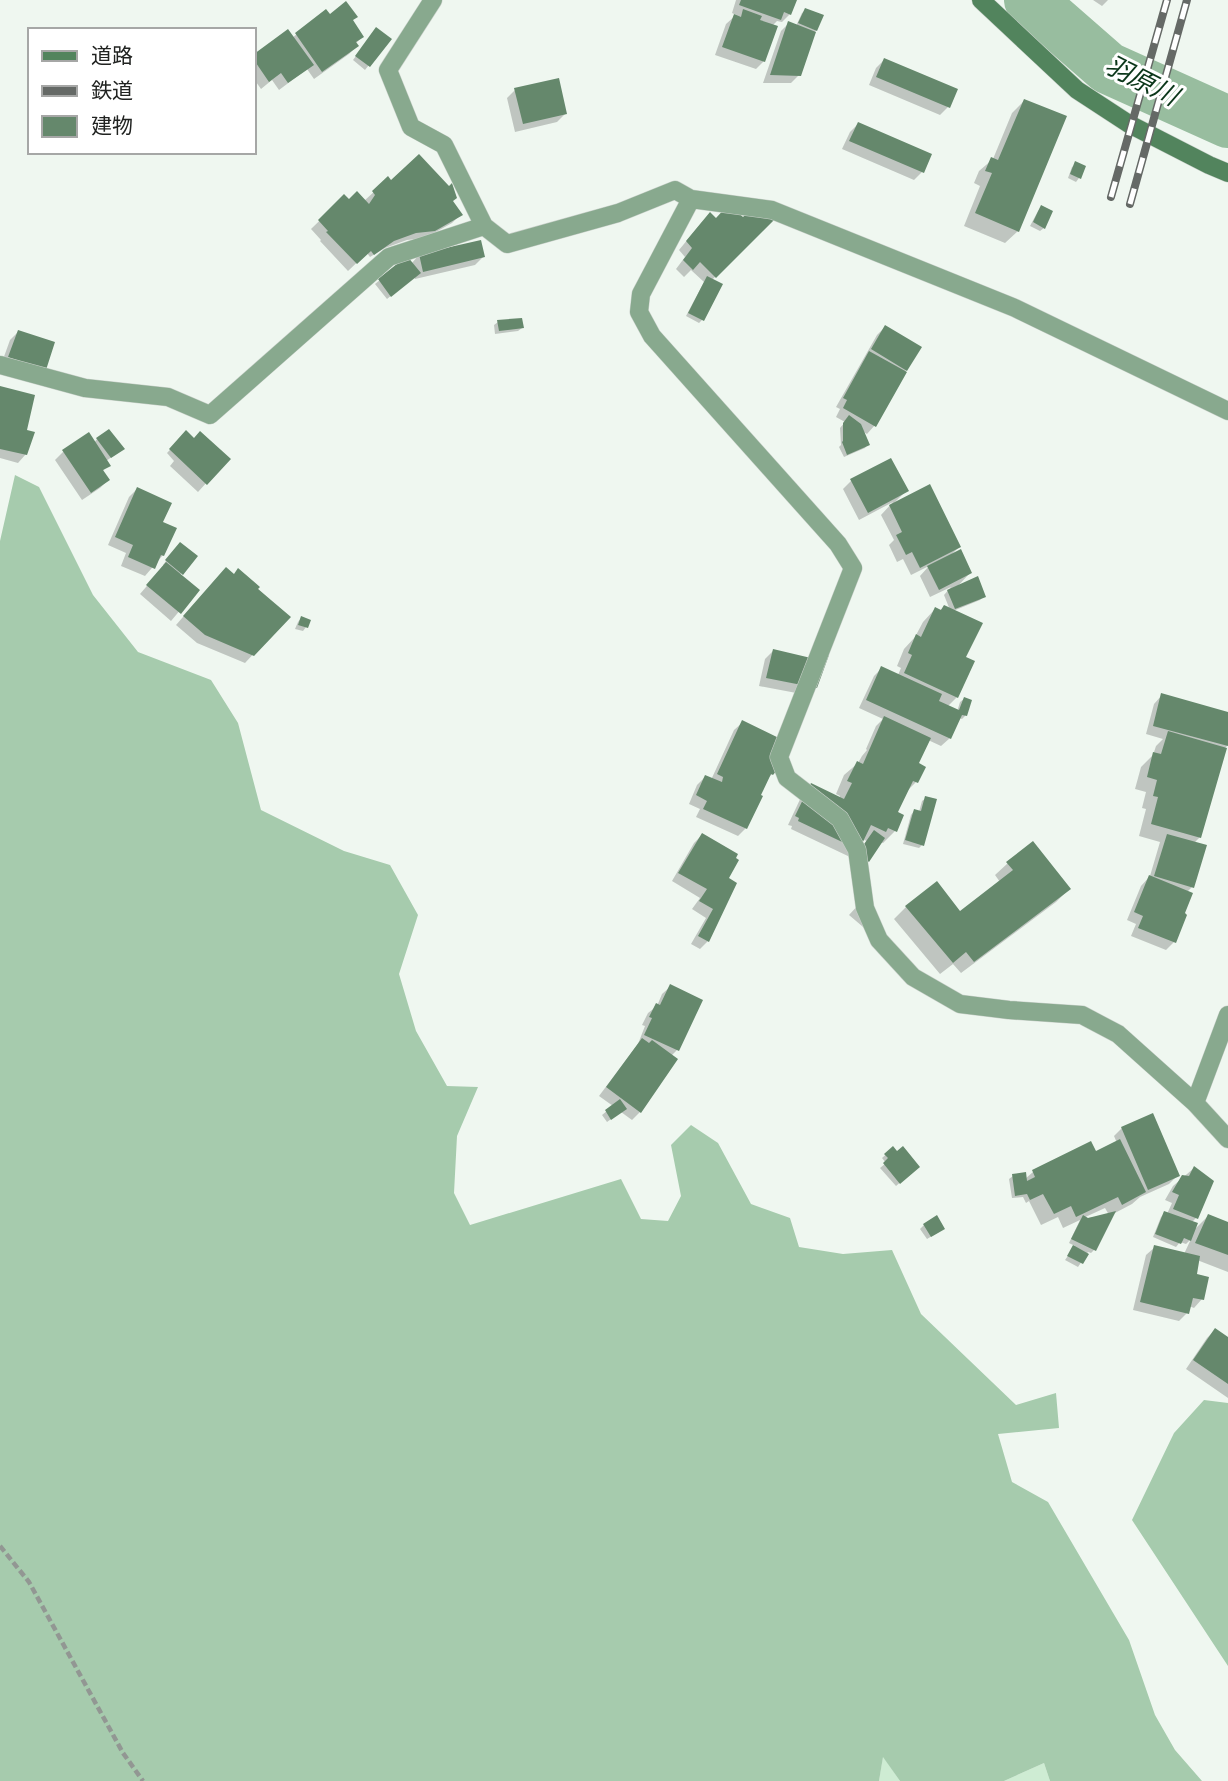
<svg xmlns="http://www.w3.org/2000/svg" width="1228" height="1781" font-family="'PT Sans','Noto Sans JP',sans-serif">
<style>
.green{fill:#ceecd3}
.forest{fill:#a6cbad}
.shadow{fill:#0003;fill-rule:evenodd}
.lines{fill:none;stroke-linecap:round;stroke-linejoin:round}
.river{stroke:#98bd9f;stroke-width:52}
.building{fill:#65886c}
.street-casing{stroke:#cad1cb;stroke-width:19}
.secondary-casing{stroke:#cad1cb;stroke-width:19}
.path{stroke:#929793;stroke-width:4.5;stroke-dasharray:7 3.5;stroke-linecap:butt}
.street{stroke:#88a98e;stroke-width:18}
.secondary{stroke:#52845d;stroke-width:18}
.rail-casing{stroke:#656966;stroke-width:8}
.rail{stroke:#fff;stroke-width:5;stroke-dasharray:16;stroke-linecap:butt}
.labels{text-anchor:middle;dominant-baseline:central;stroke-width:6;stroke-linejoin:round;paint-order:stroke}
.water-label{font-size:26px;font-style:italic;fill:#0a3619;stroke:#fff}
</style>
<rect width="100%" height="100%" fill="#eff7f0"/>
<!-- green -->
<path class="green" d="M883 1756 900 1781H879Z
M1044 1763 1050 1781H1004Z"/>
<!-- forest -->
<path class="forest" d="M15 475 39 487 93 595 138 652 211 680 238 723 261 810 344 851 390 865 418 915 399 974 416 1031 447 1086 478 1087 457 1136 454 1193 470 1225 621 1179 641 1219 668 1221 681 1196 671 1145 691 1125 718 1143 751 1204 790 1218 799 1247 843 1254 892 1250 921 1314 1016 1405 1056 1393 1059 1428 998 1434 1012 1482 1048 1502 1129 1640 1155 1715 1175 1750 1202 1781H1050L1044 1763 1004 1781H900L883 1757 879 1781H0V541Z
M1204 1400 1228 1403V1666L1132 1520 1174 1433Z"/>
<!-- shadow -->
<path class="shadow" d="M736 0H795L790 14 782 22 777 21 772 26 764 61 756 69 715 55 726 24 736 15 732 13Z
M1093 0H1108L1102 6Z
M806 10 816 30 799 75 791 83H763L781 31 789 23 796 26 802 13Z
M326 11 330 16 351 21 362 37 355 44 357 46 349 54 314 79 307 69 279 90 272 80 261 89 254 79V56L287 31 292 38Z
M373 33 389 39 365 70 353 60Z
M884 60 948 107 940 115 869 85 876 68Z
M515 90 565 114 557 122 515 132 507 98Z
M1024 101 1018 231 1005 243 964 226 980 186 974 183 979 171 993 159 1012 113Z
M858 124 922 172 914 180 842 149 850 132Z
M1076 164 1079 178 1076 182 1068 178 1072 167Z
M388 179 391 182 449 188 451 201 460 215 452 223 425 238 407 240 385 248 370 257 367 253 348 271 320 241 321 240 311 229 344 197 349 201H364Z
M1041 207 1044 228 1040 231 1030 226 1038 211Z
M743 219H772L712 280 702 320 699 323 686 316 704 282 691 270 684 277 676 269 685 257 679 250 702 222 716 220Z
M419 255 483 257 475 265 415 279 414 277 387 299 375 284 407 258 411 264Z
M498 322 522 328 518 331 495 334 494 325Z
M885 327 906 370 875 425 867 434 862 431 868 444 865 448 844 457 839 447 841 445 840 428 845 422 836 417 840 409 836 407 877 335Z
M18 332 44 369 1 365 10 340Z
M0 388 26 454 18 463 0 458Z
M186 433 194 440 228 459 198 492 170 466 174 461 167 453Z
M97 439 119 452 106 461 108 465 102 472 108 480 100 488 82 500 55 460 63 452 94 443Z
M851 481 907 490 894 503 959 547 950 556 970 573 956 588 984 596 980 600 953 611 964 658 957 697 947 707 957 712 960 702 964 699 965 716 962 719 959 718 950 738 941 746 928 740 918 761 916 782 904 794 895 813V831L883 843 880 842 864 865 867 841 864 840 850 857 791 829 792 826 788 825 803 793 839 799 840 796 836 794 844 775 858 763 862 756 867 750 866 749 876 726 883 719 859 708 874 676 882 668 898 675 901 668 897 666 904 649 915 637 923 622 935 609 939 611 944 607 950 610 944 595 951 587 930 597 920 576 929 566 911 575 903 559 897 562 889 545 894 540 881 515 893 502 859 520 843 489Z
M137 489 161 523 163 555 145 576 121 566 126 553 108 545 129 497Z
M176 548 195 556 179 576 197 590 171 621 140 594 164 566 163 565Z
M239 571 288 617 245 663 197 643 176 625 218 577 234 576Z
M301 618 306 627 303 631 295 629 298 622Z
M773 651 807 695 759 686 765 659Z
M1162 695 1228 713 1227 746 1225 748 1200 837 1194 843 1192 887 1187 892 1174 942 1166 950 1131 936 1136 924 1127 920 1141 886 1150 876 1160 842 1139 836 1146 809 1142 808 1146 792 1135 789 1141 767 1153 755 1156 746 1163 739 1146 734 1154 704Z
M743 722 772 774 767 779 746 828 738 836 696 817 700 809 689 804 697 785 705 777 711 780 734 730Z
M926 798 922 845 919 848 903 844 911 815 914 811 919 812 922 801Z
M702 835 726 879 735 884 708 941 700 949 691 944 706 918 692 909 700 898 672 881 694 843Z
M1008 863 1069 889 1056 902 961 973 953 964 940 974 894 919 906 907 960 914 1000 882 995 875Z
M860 903 869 932 849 915Z
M671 986 701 1000 677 1050 671 1056 640 1112 632 1120 621 1112 607 1122 602 1115 613 1106 599 1096 638 1044 645 1026 642 1025 648 1013 657 1006 662 994Z
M1122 1128 1177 1176 1169 1184 1140 1197 1132 1204 1113 1214 1094 1250 1091 1253 1088 1252 1078 1267 1065 1260 1075 1246 1069 1243 1080 1220 1063 1228 1058 1217 1041 1225 1029 1201 1026 1203 1023 1197 1012 1198 1009 1179 1013 1176 1025 1179 1033 1172 1095 1154 1117 1143 1114 1136ZM1105 1208 1109 1215 1081 1219Z
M892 1149 918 1167 896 1186 880 1168 886 1163 882 1158Z
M1194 1168 1196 1218 1191 1223 1193 1231 1208 1216 1228 1224V1272L1197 1260 1194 1275 1202 1299 1194 1308 1189 1306 1187 1313 1179 1321 1133 1310 1146 1255 1155 1247 1184 1254 1191 1239 1186 1244 1180 1242 1176 1247 1153 1237 1161 1217 1165 1213 1167 1214 1172 1203 1165 1200 1173 1186Z
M924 1225 939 1232 927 1239 920 1229Z
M1215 1330 1228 1339V1398L1186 1369 1207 1338Z"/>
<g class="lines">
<!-- river -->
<path class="river" d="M1030 0 1108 68 1228 122"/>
</g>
<!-- building -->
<path class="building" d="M741 0H797L791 15 784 12 781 20 739 5Z
M346 1 358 17 353 20 364 37 356 42 359 46 322 72 295 33 326 9 330 14Z
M805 8 824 15 817 31 798 23Z
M743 9 762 16 760 20 778 26 765 62 722 47 734 14 741 17Z
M788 21 816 32 801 76 770 75Z
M376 27 392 39 370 67 355 56Z
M288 29 314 65 288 83 281 73 269 82 254 60V54Z
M884 58 958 89 950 108 876 77Z
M559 78 567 114 523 124 514 88Z
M1024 99 1067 116 1019 232 975 213 992 173 985 171 991 157 998 160Z
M858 122 932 154 924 173 849 141Z
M419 154 449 186 452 183 457 198 453 201 463 215 435 231 416 233 394 241 374 255 371 251 357 264 326 232 328 231 318 220 344 194 349 199 357 191 369 204 375 195 372 191 388 176 391 180Z
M1075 161 1086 166 1081 179 1070 174Z
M729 204 743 217 756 204 775 219 716 278 700 262 693 270 683 260 692 248 686 241 710 212 716 218Z
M1041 205 1053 211 1045 229 1033 222Z
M481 240 485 257 423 272 419 254Z
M407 256 421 273 391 297 378 279Z
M707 276 723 284 704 321 688 313Z
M522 318 524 328 499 331 497 320Z
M885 325 922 347 907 371 871 349Z
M18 330 55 342 46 370 8 357Z
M869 351 907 372 876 427 843 408 847 400 843 398Z
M0 386 35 395 27 430 35 432 27 455 0 449Z
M849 415 861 424 870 445 847 455 842 442 843 441V423Z
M109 429 125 449 111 458 96 438Z
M186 430 194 438 200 431 231 459 207 485 169 449Z
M89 432 111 466 103 470 110 480 91 493 62 450Z
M891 458 909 491 868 513 850 479Z
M930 484 961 547 920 568 912 552 906 555 896 535 902 532 889 505Z
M137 487 172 503 163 522 177 528 164 556 161 555 155 569 128 557 133 545 115 537Z
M180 542 198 556 183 575 165 560Z
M961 549 972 573 939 590 927 566Z
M166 562 200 590 181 614 146 585Z
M226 567 234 574 238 568 260 587 258 589 291 617 254 656 205 635 183 616Z
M978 576 986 597 955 609 947 590Z
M944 605 983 623 966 657 975 661 958 698 904 673 912 655 908 653 916 634 921 637 935 607 941 610Z
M301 616 311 620 308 628 298 625Z
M773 649 811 658 814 650 829 655 817 688 766 678Z
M881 666 942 694 939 701 959 710 964 697 972 700 967 716 962 715 951 739 866 700Z
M1161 693 1228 712V746L1153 726Z
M884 716 931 738 919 763 926 767 918 783 913 781 898 812 904 815 897 832 888 828 886 832 871 825 859 850 798 821 799 818 795 816 811 783 844 799 852 783 847 781 857 761 863 764Z
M742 720 783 740 786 759 773 775 771 774 761 795 763 796 747 829 703 809 707 801 696 795 705 775 722 782 723 777 717 774Z
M1168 731 1227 748 1201 838 1151 824 1158 797 1153 796 1157 780 1147 777 1153 752 1161 754Z
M925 796 937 799 924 846 905 840 914 809 921 811Z
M874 830 885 838 869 862 857 854Z
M702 833 738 854 736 858 739 860 729 878 737 883 709 942 698 936 713 909 699 901 707 889 678 873Z
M1167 834 1207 845 1194 888 1154 876Z
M1033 841 1071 889 974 962 966 952 953 963 905 906 937 881 960 911 1013 870 1006 862Z
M1149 875 1193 893 1185 913 1187 915 1176 943 1138 928 1143 916 1134 912Z
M670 984 703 1000 679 1051 644 1035 652 1018 649 1017 656 1003 660 1005Z
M642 1038 649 1043 652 1040 678 1059 641 1113 606 1087Z
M620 1099 627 1109 611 1120 605 1110Z
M1153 1113 1180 1176 1148 1190 1121 1127Z
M1120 1139 1146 1192 1122 1205 1118 1197 1076 1217 1071 1206 1054 1214 1043 1194 1030 1200 1027 1194 1015 1196 1012 1174 1026 1172 1027 1181 1035 1177 1032 1170 1091 1141 1096 1151Z
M893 1146 897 1151 903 1146 920 1167 900 1184 883 1163 888 1158 884 1154Z
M1194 1166 1214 1181 1198 1219 1173 1209 1179 1195 1172 1192 1182 1175 1189 1176Z
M1116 1211 1096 1251 1071 1239 1083 1215 1088 1218Z
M1164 1211 1198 1223 1191 1241 1184 1238 1181 1244 1155 1234Z
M1208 1214 1228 1222V1255L1195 1243Z
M937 1215 945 1229 931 1237 923 1224Z
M1073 1245 1089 1254 1083 1264 1067 1256Z
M1154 1245 1200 1256 1197 1274 1209 1277 1204 1300 1193 1298 1189 1314 1140 1302Z
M1215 1328 1228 1337V1384L1193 1360Z"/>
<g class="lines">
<defs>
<path id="street" d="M433 0 388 70 411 127 444 145 484 226 507 244 618 213 675 190 691 199 772 210 1015 308 1228 411
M691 199 641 294 639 312 652 336 838 544 853 568 779 757 787 778 840 819 857 850 865 908 879 940 913 977 960 1004 1009 1010 1082 1015 1118 1034 1195 1103 1228 1139
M0 365 85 388 168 397 210 415 389 257 484 226
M1195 1103 1228 1015"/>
<path id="secondary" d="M981 0 1077 90 1129 124 1209 165 1228 173"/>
</defs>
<!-- street casing -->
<use href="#street" class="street-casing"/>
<!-- secondary casing -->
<use href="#secondary" class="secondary-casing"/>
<!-- path -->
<path class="path" d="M0 1546 29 1582 123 1753 143 1781"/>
<!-- street -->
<use href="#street" class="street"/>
<!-- secondary -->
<use href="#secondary" class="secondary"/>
<defs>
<path id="rail" d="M1111 197 1167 0
M1130 204 1187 0"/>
</defs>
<!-- rail casing -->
<use href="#rail" class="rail-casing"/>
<!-- rail -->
<use href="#rail" class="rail"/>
</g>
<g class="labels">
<!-- water labels -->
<g class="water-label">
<text transform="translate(1142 80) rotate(27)">羽原川</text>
</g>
</g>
<!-- legend -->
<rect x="28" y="28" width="228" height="126" fill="#ffffff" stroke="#a6a7a6" stroke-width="2"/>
<rect x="42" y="51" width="35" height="10" fill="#52845d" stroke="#a6a7a6" stroke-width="2"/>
<text x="91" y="63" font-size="21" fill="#212321">道路</text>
<rect x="42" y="86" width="35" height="10" fill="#656966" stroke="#a6a7a6" stroke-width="2"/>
<text x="91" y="98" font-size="21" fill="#212321">鉄道</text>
<rect x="42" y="116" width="35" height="21" fill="#65886c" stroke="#a6a7a6" stroke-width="2"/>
<text x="91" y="133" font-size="21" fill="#212321">建物</text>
</svg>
